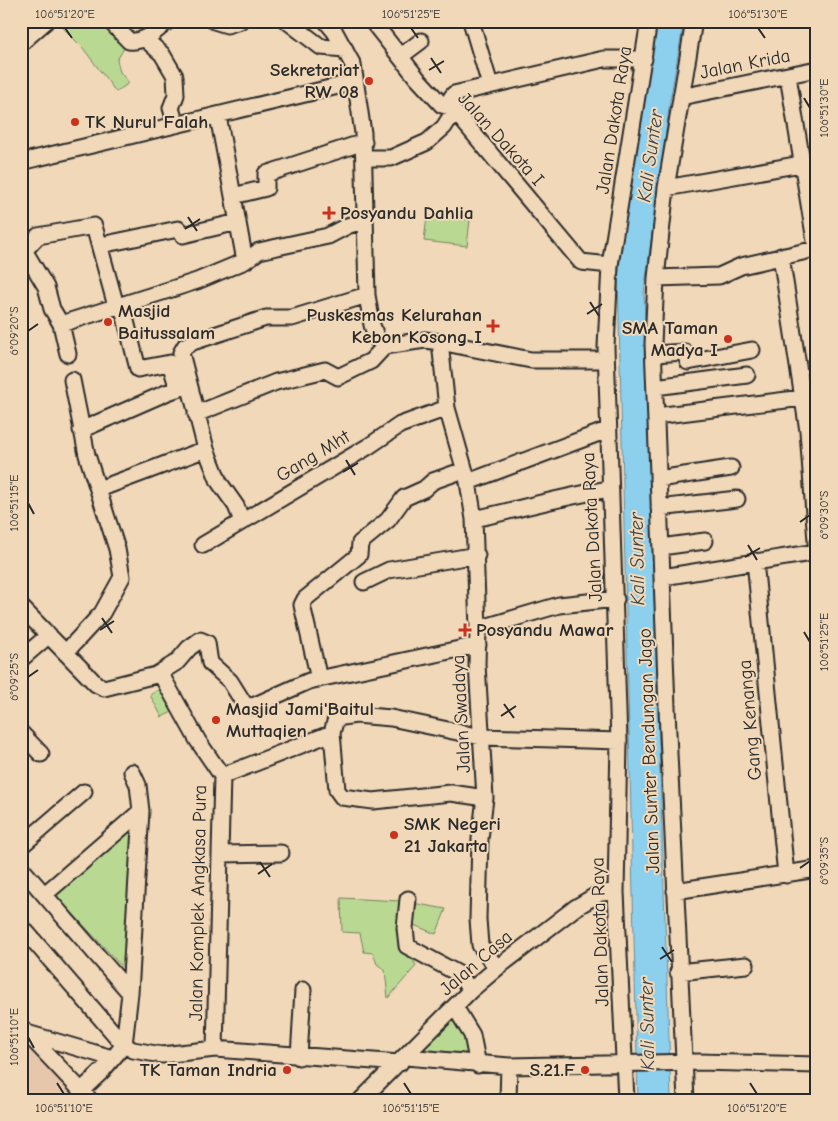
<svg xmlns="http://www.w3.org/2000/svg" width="838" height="1121" font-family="'Comic Neue',sans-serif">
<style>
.built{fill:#e7c7ac}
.green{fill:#b9d992;stroke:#72825e}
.water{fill:#8dd0ee;stroke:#668ea0}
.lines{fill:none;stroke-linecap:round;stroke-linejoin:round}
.minor-casing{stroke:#2b2b2b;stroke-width:19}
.minor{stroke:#f1d8b9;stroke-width:15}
.ticks{fill:none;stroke:#2b2b2b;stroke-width:2}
.poi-dot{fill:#c8321e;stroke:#f1d8b9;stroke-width:2}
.labels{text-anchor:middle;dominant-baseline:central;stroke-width:4;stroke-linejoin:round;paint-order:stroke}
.street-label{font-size:19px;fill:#2b2b2b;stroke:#f1d8b9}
.poi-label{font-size:19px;font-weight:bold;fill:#2b2b2b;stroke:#f1d8b9;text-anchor:start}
.water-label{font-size:20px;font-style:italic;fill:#3a4448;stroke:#f1d8b9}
.neatline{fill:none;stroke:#2b2b2b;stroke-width:2}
.ticks-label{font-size:12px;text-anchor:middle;fill:#2b2b2b}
</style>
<rect width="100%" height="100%" fill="#f1d8b9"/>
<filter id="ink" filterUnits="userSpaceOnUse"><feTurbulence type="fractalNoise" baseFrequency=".02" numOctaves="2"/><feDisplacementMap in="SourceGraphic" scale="10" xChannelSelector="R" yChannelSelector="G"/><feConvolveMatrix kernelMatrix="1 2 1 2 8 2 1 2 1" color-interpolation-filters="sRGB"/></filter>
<g filter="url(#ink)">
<!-- built -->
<path class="built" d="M21 1025 92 1100H21Z"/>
<!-- green -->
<path class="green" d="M105 21 127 43 117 60 120 72 129 83 116 92 83 48 57 22Z
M427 216 470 220 467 246 424 241Z
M163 687 176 710 162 717 150 695Z
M135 820 126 971 52 891Z
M341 898 401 901 446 909 436 934 414 925 399 931 416 966 388 998 385 970 377 964 373 953 364 952 360 933 342 932Z
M455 1007 478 1065 406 1057Z"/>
<!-- water -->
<path class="water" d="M653 21H684L670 101 644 293 671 1100H638L618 278 639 100Z"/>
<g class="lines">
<defs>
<path id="minor" d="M110 21 129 41C145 43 156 31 168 21
M214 21 227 25 240 21
M287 21 321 47 345 49
M326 21 335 32 353 65 363 133 367 295 372 325 377 339 385 346 425 340 440 342 531 360H606
M372 21 417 78 442 105 450 107 463 121 581 262 610 265
M471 21 490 85
M145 39 162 54 175 76 176 95 171 108 176 125
M21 43 46 21
M401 56 421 41
M788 76 817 253
M681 97 817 69
M218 116 233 196
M364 158H391L427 142 444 127 451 116V98L454 94 604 59H644
M21 162 355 82
M666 188 801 164
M21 245 46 287 52 309 61 324 68 354
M101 245 178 229 183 235 238 222
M25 250 38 236 94 226 116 306
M781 256 808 431 817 555
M245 261 233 196 266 188V174L364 142
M656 278 719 276 741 266 816 249
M122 305 138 369 170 363 178 389
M61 324 197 281 245 261 259 251 328 236 347 226 365 220
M440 342 447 408 468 482 474 519 478 629 477 664 485 798 480 839 478 919 480 945 497 968
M654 354 685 352 688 362 752 350
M655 387 747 375
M196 414 276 382 325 370 338 377 371 361 385 346
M656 416 803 398
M81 430 168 392 186 386
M658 479 731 468
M468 482 607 430
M99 489 206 449
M659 508 737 499
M474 519C520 509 564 496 610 489
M242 521 236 506 219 482 206 449 181 353 185 346 193 342 266 318H292L367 295
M203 545 369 446 400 425 447 408
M661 547 705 541
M755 561 786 875
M663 577 817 552
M364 582 389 570 477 555
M21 607 96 684 104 688 156 675 163 678 198 741 222 776 215 1049
M478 629 559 605 616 599
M66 652 102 613 122 577 117 549 87 455 72 380
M21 659 49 635
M156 675 177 662 189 648 200 640 207 643 210 663 230 681 245 705 253 706 309 681 478 645
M319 679 302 605 305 599 359 555 360 543 388 520 404 498 424 489 433 481 464 470
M21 733 41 754
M222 776 332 733
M485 798 451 793 373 801 342 797 337 790 332 733 336 718 356 715 391 718 481 737 619 741
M21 846 84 792
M221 854 281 853
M21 868 130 993
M675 891 817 869
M45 894 141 811
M408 899 405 928 407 946 457 973 471 990
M21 926 124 1045 133 1050 162 1055 215 1049 400 1063
M678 972 746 965
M455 1007 472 1035 478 1065
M21 1027 90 1100
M27 1033 112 1058
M299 1057 303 990
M406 1057 509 1066 698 1062 817 1065
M81 1091 102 1071 124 1045 130 993 141 811 138 785 132 772
M361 1100 471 990 497 968 575 908 600 893 616 892
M508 1100 509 1066
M626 1100 616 892 619 741 606 347 610 265 649 21
M686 1100 668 733 653 344 656 278 666 188 694 21"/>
</defs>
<!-- minor casing -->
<use href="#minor" class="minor-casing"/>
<!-- minor -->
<use href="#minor" class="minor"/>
</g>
</g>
<!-- ticks -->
<path class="ticks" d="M65 28 72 38M411 28 418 38M758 28 765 38M431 58 441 73M429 70 444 61M804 98 810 108M188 217 197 231M185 229 200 219M590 302 599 316M587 314 602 304M28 331 38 324M346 460 355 475M343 472 358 463M28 503 34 514M800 522 810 515M748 545 757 560M745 557 760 548M102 618 112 633M100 630 114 621M804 632 810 642M28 677 38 670M504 704 514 718M501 716 516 706M260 862 270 877M800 868 810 861M258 874 272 864M662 947 672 962M660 959 674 950M28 1037 34 1048M57 1083 64 1094M404 1083 411 1094M750 1083 757 1094"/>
<!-- markers -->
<g class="poi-dot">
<circle cx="369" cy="81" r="5"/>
<circle cx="75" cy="122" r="5"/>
<path d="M326.5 205.5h5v5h5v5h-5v5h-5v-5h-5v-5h5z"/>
<circle cx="108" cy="322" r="5"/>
<path d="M490.5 318.5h5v5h5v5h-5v5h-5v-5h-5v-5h5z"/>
<circle cx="728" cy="339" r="5"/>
<path d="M462.5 622.5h5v5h5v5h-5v5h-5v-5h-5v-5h5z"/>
<circle cx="216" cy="720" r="5"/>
<circle cx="394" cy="835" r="5"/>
<circle cx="287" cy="1070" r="5"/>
<circle cx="585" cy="1070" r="5"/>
</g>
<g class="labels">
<!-- street labels -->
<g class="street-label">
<text transform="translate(745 64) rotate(-11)">Jalan Krida</text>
<text transform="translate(614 120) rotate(-81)">Jalan Dakota Raya</text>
<text transform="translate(501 139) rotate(48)">Jalan Dakota I</text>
<text transform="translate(313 456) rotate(-31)">Gang Mht</text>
<text transform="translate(592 527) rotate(-93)">Jalan Dakota Raya</text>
<text transform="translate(461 714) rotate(-93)">Jalan Swadaya</text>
<text transform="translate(750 720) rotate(-95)">Gang Kenanga</text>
<text transform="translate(649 751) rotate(-92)">Jalan Sunter Bendungan Jago</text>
<text transform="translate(198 903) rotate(-89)">Jalan Komplek Angkasa Pura</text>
<text transform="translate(600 932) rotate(-92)">Jalan Dakota Raya</text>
<text transform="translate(476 963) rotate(-41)">Jalan Casa</text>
</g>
<!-- poi labels -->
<g class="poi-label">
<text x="359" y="70" text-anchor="end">Sekretariat<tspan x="359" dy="22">RW 08</tspan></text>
<text x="85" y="122">TK Nurul Falah</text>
<text x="340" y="213">Posyandu Dahlia</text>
<text x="118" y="311">Masjid<tspan x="118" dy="22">Baitussalam</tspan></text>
<text x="482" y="315" text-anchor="end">Puskesmas Kelurahan<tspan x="482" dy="22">Kebon Kosong I</tspan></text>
<text x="718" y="328" text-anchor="end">SMA Taman<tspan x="718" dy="22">Madya I</tspan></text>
<text x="476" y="630">Posyandu Mawar</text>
<text x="226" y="709">Masjid Jami'Baitul<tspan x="226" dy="22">Muttaqien</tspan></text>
<text x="404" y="824">SMK Negeri<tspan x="404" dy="22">21 Jakarta</tspan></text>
<text x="277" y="1070" text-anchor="end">TK Taman Indria</text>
<text x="575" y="1070" text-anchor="end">S.21.F</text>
</g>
<!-- water labels -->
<g class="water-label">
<text transform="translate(650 156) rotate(-82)">Kali Sunter</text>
<text transform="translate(637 559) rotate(-91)">Kali Sunter</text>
<text transform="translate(647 1024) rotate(-91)">Kali Sunter</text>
</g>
</g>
<!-- margin -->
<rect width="838" height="1121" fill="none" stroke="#f1d8b9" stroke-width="55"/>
<rect x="28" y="28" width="782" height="1066" class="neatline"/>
<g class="ticks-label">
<text x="65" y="18">106°51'20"E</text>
<text x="411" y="18">106°51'25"E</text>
<text x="758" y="18">106°51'30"E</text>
<text transform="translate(824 108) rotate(-90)" y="4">106°51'30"E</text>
<text transform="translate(14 331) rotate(-90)" y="4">6°09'20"S</text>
<text transform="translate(14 503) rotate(-90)" y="4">106°51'15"E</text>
<text transform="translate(824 515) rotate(-90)" y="4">6°09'30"S</text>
<text transform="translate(824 642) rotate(-90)" y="4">106°51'25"E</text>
<text transform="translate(14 677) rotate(-90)" y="4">6°09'25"S</text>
<text transform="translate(824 861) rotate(-90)" y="4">6°09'35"S</text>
<text transform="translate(14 1037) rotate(-90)" y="4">106°51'10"E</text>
<text x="64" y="1112">106°51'10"E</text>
<text x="411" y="1112">106°51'15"E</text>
<text x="757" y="1112">106°51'20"E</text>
</g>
</svg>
